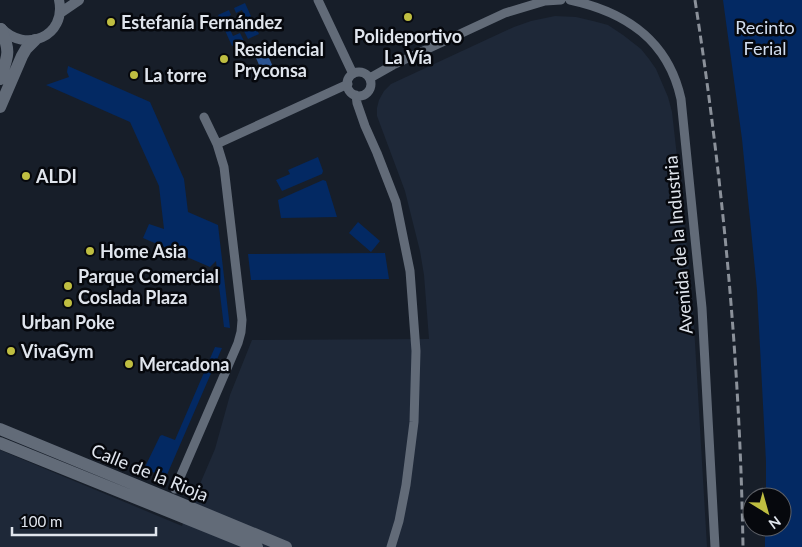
<svg xmlns="http://www.w3.org/2000/svg" width="802" height="547" font-family="Lato,sans-serif">
<style>
.built{fill:#1e2838}
.green{fill:#032963}
.water{fill:#2c5491}
.lines{fill:none;stroke-linecap:round;stroke-linejoin:round}
.minor{stroke:#626b78;stroke-width:9}
.tertiary{stroke:#626b78;stroke-width:10}
.secondary{stroke:#626b78;stroke-width:12}
.rail{stroke:#8b919a;stroke-width:3;stroke-dasharray:8 4;stroke-linecap:butt}
.poi-dot{fill:#bfbe41;stroke:#06080d;stroke-width:2}
.labels{text-anchor:middle;dominant-baseline:central;stroke-width:5;stroke-linejoin:round;paint-order:stroke}
.poi-label{font-size:18px;font-weight:bold;fill:#e0e5ed;stroke:#06080d;text-anchor:start}
.park-label{font-size:18px;fill:#d1ddef;stroke:#06080d}
.street-label{font-size:18px;fill:#e0e5ed;stroke:#06080d}
</style>
<rect width="100%" height="100%" fill="#171e29"/>
<!-- built -->
<path class="built" d="M555 16 576 17 593 21 608 25 623 35 641 49 649 59 656 69 668 97 672 112 685 228 694 326 707 547H0V450L182 526 215 449 230 395 252 340 429 339 424 275 420 251 405 191 377 116V108L379 100 384 91 391 84 514 27 531 21Z"/>
<!-- green -->
<path class="green" d="M723 0H802V547H765V527H782V497H766V462L757 290 742 139Z
M245 3 259 34 248 39 244 31 250 28 242 10 236 13 234 8Z
M229 10 231 15 225 18 233 36 240 33 244 41 232 46 218 15Z
M68 66 150 102 184 179 188 212 218 225 230 328 224 327 216 261 210 267 143 238 149 224 164 229 159 186 130 122 46 85 69 77 67 72Z
M318 157 323 171 322 174 282 191 276 180 290 174 288 170Z
M323 180 326 181 337 217 281 218 278 200Z
M358 222 380 241 371 252 349 233Z
M385 253 389 279 251 280 248 254Z
M215 347 222 348 166 477 144 469 160 436 162 435 175 440Z"/>
<!-- water -->
<path class="water" d="M264 46 273 67 262 72 253 51Z"/>
<g class="lines">
<!-- minor -->
<path class="minor" d="M318 0 353 74
M570 0C626 12 668 40 681 99L702 308 715 547
M347 84a12 12 0 1 1 24 0a12 12 0 1 1-24 0Z
M370 78 393 65 505 13 545 1 561 0
M356 95 357 103 365 126 377 153 396 202 410 271 416 351 414 422 406 485 399 521 391 547
M217 144 348 84
M175 489 238 343 241 332 242 320 224 167 217 144 204 117"/>
<!-- tertiary -->
<path class="tertiary" d="M60 13 79 0
M1 28C25 54 67 36 59 0"/>
<!-- secondary -->
<path class="secondary" d="M0 79C8 56 11 52 1 29
M0 107 22 56 26 49 35 40
M0 429 286 547
M0 443 257 547"/>
<!-- rail -->
<path class="rail" d="M695 0C723 181 740 364 743 547"/>
</g>
<!-- markers -->
<g class="poi-dot">
<circle cx="408" cy="17" r="5"/>
<circle cx="111" cy="22" r="5"/>
<circle cx="224" cy="59" r="5"/>
<circle cx="134" cy="75" r="5"/>
<circle cx="26" cy="176" r="5"/>
<circle cx="90" cy="251" r="5"/>
<circle cx="68" cy="286" r="5"/>
<circle cx="68" cy="303" r="5"/>
<circle cx="11" cy="351" r="5"/>
<circle cx="129" cy="364" r="5"/>
</g>
<g class="labels">
<!-- poi labels -->
<g class="poi-label">
<text x="121" y="22">Estefanía Fernández</text>
<text x="408" y="36" text-anchor="middle">Polideportivo<tspan x="408" dy="21">La Vía</tspan></text>
<text x="234" y="49">Residencial<tspan x="234" dy="21">Pryconsa</tspan></text>
<text x="144" y="75">La torre</text>
<text x="36" y="176">ALDI</text>
<text x="100" y="251">Home Asia</text>
<text x="78" y="276">Parque Comercial<tspan x="78" dy="21">Coslada Plaza</tspan></text>
<text x="68" y="322" text-anchor="middle">Urban Poke</text>
<text x="21" y="351">VivaGym</text>
<text x="139" y="364">Mercadona</text>
</g>
<!-- park labels -->
<g class="park-label">
<text x="765" y="27">Recinto<tspan x="765" dy="21">Ferial</tspan></text>
</g>
<!-- street labels -->
<g class="street-label">
<text transform="translate(678 245) rotate(-95)">Avenida de la Industria</text>
<text transform="translate(150 472) rotate(22)">Calle de la Rioja</text>
</g>
</g>
<!-- north arrow -->
<g transform="translate(767 512) rotate(143)"><circle r="24" fill="#06080d" stroke="#5d6067"/>
<path d="M0-4L9 19L0 12L-9 19Z" fill="#bfbe41"/>
<text y="-8" font-size="14" font-weight="bold" text-anchor="middle" fill="#e0e5ed">N</text>
</g>
<!-- scale -->
<path d="M12 527v8h144v-8" fill="none" stroke="#e0e5ed" stroke-width="2.5"/>
<text x="20" y="527" font-size="15" fill="#e0e5ed" stroke="#06080d" stroke-width="4" paint-order="stroke">100 m</text>
</svg>
